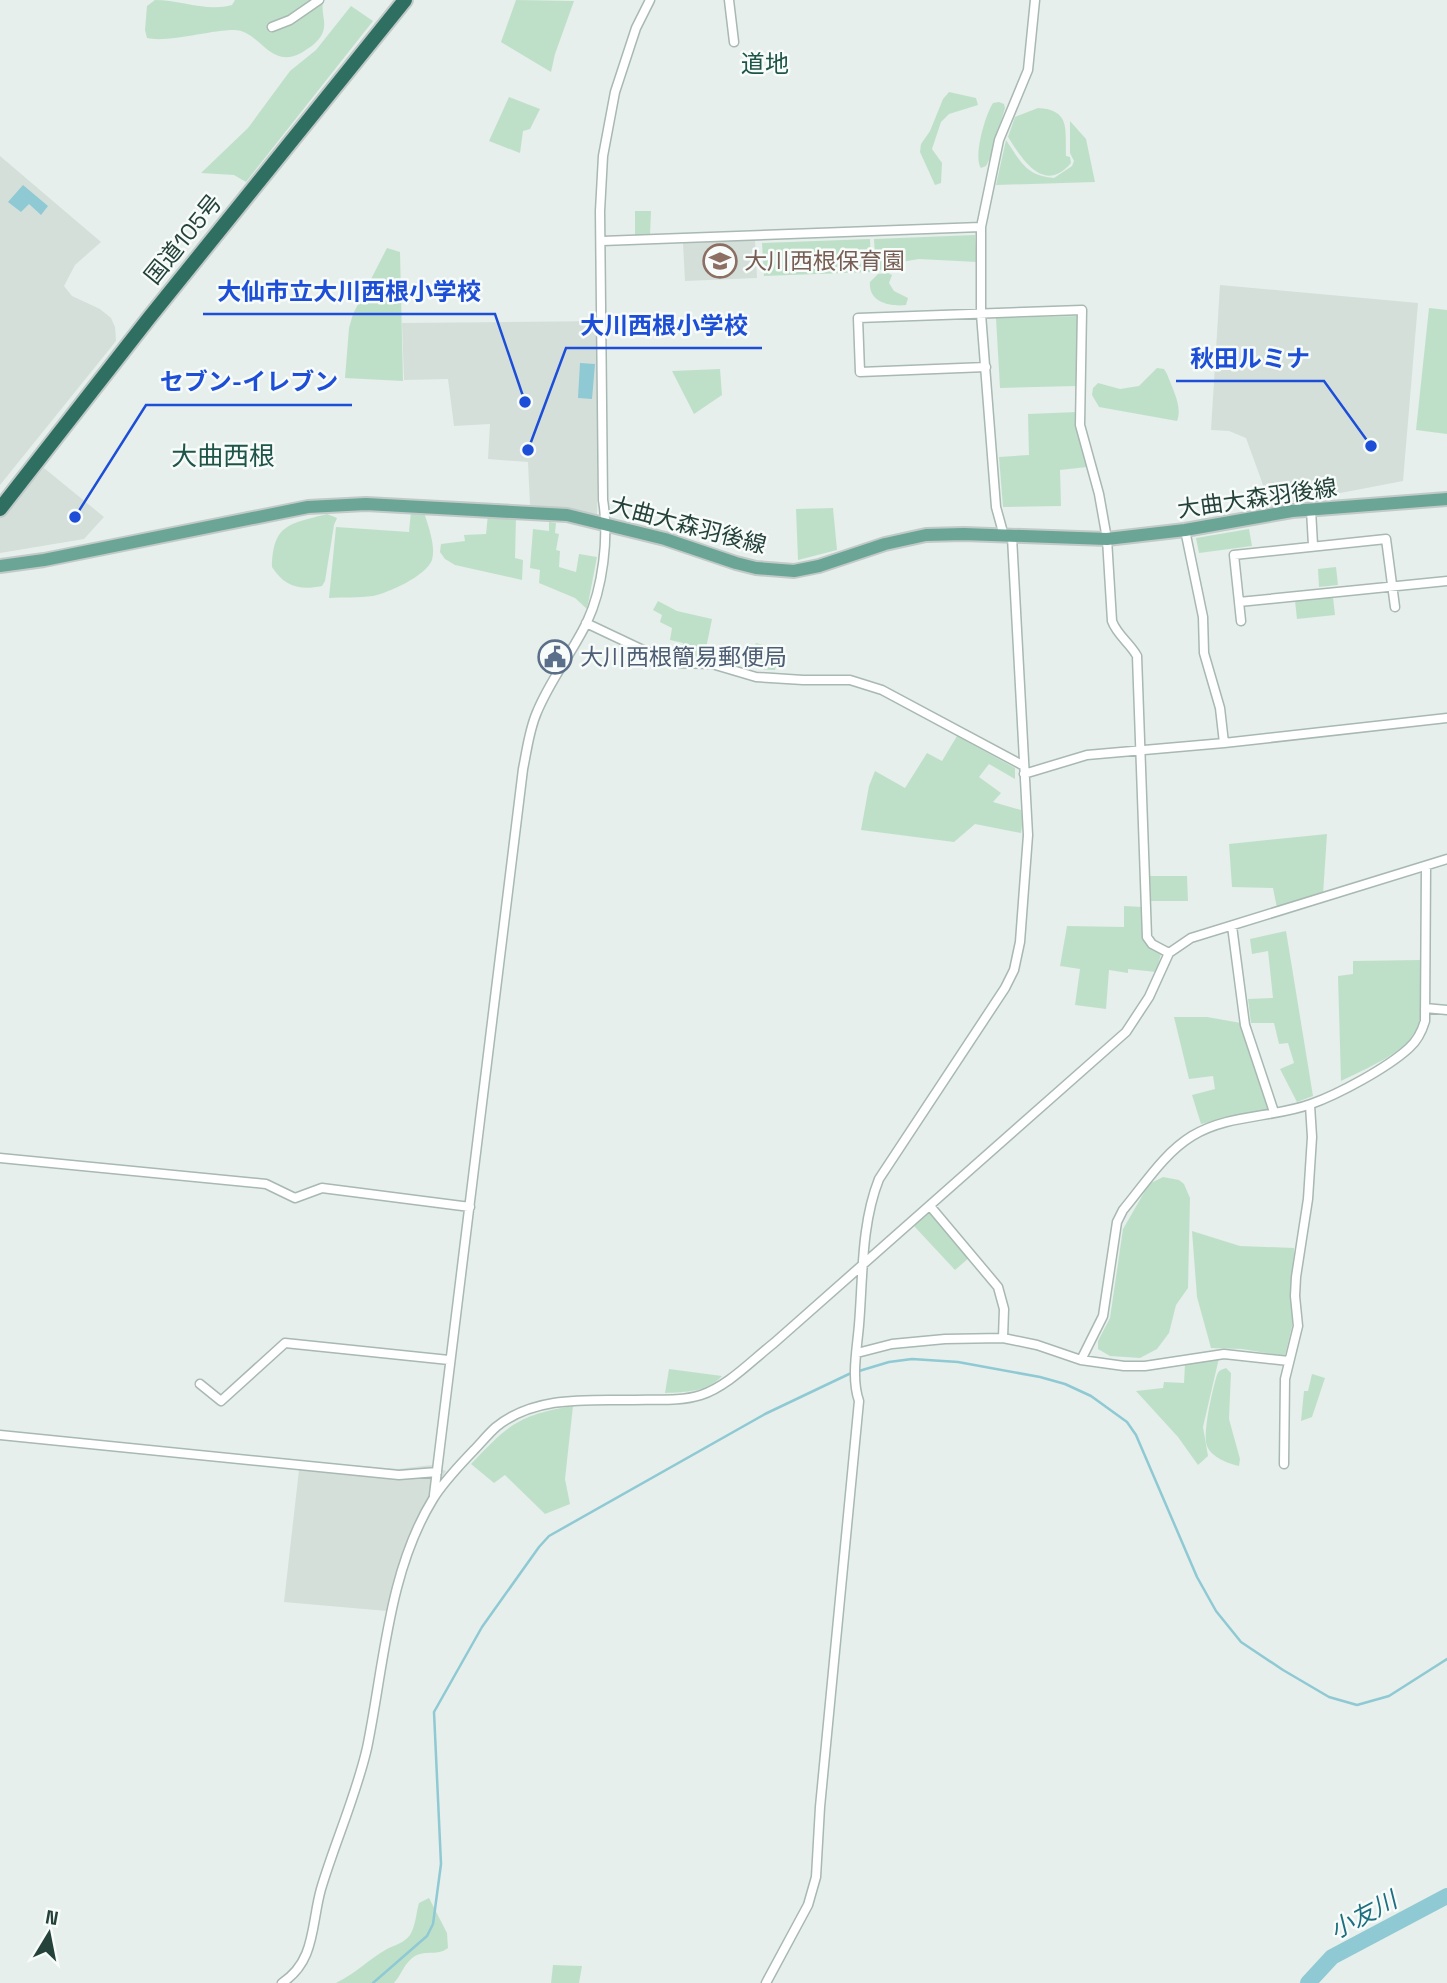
<svg xmlns="http://www.w3.org/2000/svg" width="1447" height="1983" font-family="'Space Grotesk','Noto Sans JP',sans-serif">
<style>
.built{fill:#d4dfda}
.green{fill:#bfe0c8}
.water{fill:#8ec9d4}
.lines{fill:none;stroke-linecap:round;stroke-linejoin:round}
.stream{stroke:#8ec9d4;stroke-width:2.5}
.river{stroke:#8ec9d4;stroke-width:16}
.street-casing{stroke:#a8b8b2;stroke-width:11}
.primary-casing{stroke:#c2cac8;stroke-width:16}
.highway-casing{stroke:#c2cac8;stroke-width:18}
.street{stroke:#fff;stroke-width:8}
.primary{stroke:#6aa596;stroke-width:12}
.highway{stroke:#2f6f62;stroke-width:14}
.labels{text-anchor:middle;dominant-baseline:central;stroke-width:5;stroke-linejoin:round;paint-order:stroke}
.street-label{font-size:23px;fill:#24423a;stroke:#f7fbf9}
.education-label{font-size:23px;fill:#785e54;stroke:#f7fbf9;text-anchor:start}
.service-label{font-size:23px;fill:#4e5e75;stroke:#f7fbf9;text-anchor:start}
.neighbourhood-label{font-size:24px;fill:#1f5548;stroke:#f7fbf9}
.water-label{font-size:24px;font-style:italic;fill:#1c6f80;stroke:#f7fbf9}
.quarter-label{font-size:26px;fill:#1f5548;stroke:#f7fbf9}
.leader{fill:none;stroke:#1d4ed8;stroke-width:2.5}
.callout-dot{fill:#1d4ed8;stroke:#f7fbf9;stroke-width:2.5}
.callout-label{font-size:24px;text-anchor:middle;font-weight:bold;fill:#1d4ed8;stroke:#f7fbf9;stroke-width:5;stroke-linejoin:round;paint-order:stroke}
</style>
<rect width="100%" height="100%" fill="#e6efeb"/>
<!-- built -->
<path class="built" d="M0 156 101 242 75 265 64 286 72 296 100 309 111 318 115 327 116 341 0 485Z
M755 240 757 278 685 281 683 243Z
M1220 285 1418 303 1403 481 1268 507 1262 482 1246 438 1229 431 1211 430Z
M600 321 597 514 530 505 528 462 488 459 490 424 454 426 448 379 404 380 402 323Z
M44 468 104 517 84 539 0 553V518Z
M300 1461 398 1469 432 1465 446 1471 417 1519 387 1611 284 1602Z"/>
<!-- green -->
<path class="green" d="M155 0C180 0 207 12 232 5L235 0H324C319 12 329 23 321 36 316 44 309 48 301 53 269 70 260 30 234 30 210 30 168 43 147 38L145 30 147 6Z
M516 0 574 1 555 54 551 72 501 42Z
M351 6 373 21 246 182 234 175 201 173 248 128 290 71 316 50Z
M949 92 976 98 978 105 949 114 941 122 932 149 942 163 941 183 935 185 920 152 921 144 930 131 943 99Z
M509 97 540 109 530 129 523 131 520 153 489 141Z
M999 102 1004 104 1005 108 990 158 986 166 981 168C973 158 985 115 993 103Z
M1038 108C1071 110 1065 129 1066 156L1070 157 1071 163C1044 195 1022 159 1008 137L1015 117Z
M1070 121 1086 139 1095 182 996 185 1006 140C1021 162 1026 176 1054 178L1072 166 1074 161 1070 153Z
M635 211H651L650 236H635Z
M975 235 977 262 919 259 895 263 876 272 874 239Z
M870 239 871 272 764 276 762 243Z
M387 248 400 252 403 381 345 378 349 328 353 314Z
M888 273 892 275 889 283 894 291 908 298 906 305C890 307 868 302 870 282L878 274Z
M1429 308 1447 310V434L1416 430Z
M1078 316 1076 386 1000 388 996 318Z
M1157 368 1164 369 1167 374C1172 388 1183 407 1177 421L1099 407 1092 395 1093 388 1098 383 1120 389 1139 386Z
M720 369 722 395 694 414 672 371Z
M1077 412 1076 424 1087 467 1060 470 1061 506 1003 507 999 457 1029 455 1028 414Z
M833 508 837 550 798 560 796 509Z
M411 511 424 512C428 526 436 545 432 560 426 576 388 593 373 596 359 598 343 597 329 598L336 527 409 532Z
M327 514 337 518 334 525 325 581 322 586C299 591 284 586 272 567 273 524 289 524 327 514Z
M488 514 516 516 515 558 523 560 522 580 455 565 445 559 440 552 441 544 465 541 464 535 486 534Z
M549 522 556 523 555 533 559 534 556 550 560 551 559 567 576 572 579 554 597 557 587 609 575 598 539 583 540 570 530 568 533 529 549 531Z
M1249 529 1252 546 1199 553 1196 538Z
M1336 567 1338 585 1319 587 1318 569Z
M1333 597 1335 615 1297 619 1295 601Z
M658 601 677 611 712 619 704 658 682 653 683 643 670 640 672 628 660 622 662 615 653 610Z
M756 643 771 647 770 660 777 661 775 670 759 669 746 664Z
M957 736 1015 768V779L989 764 979 777 1001 793 993 802 1021 810 1023 819 1021 833 975 824 954 842 861 830 869 786 875 771 905 788 927 753 942 761Z
M1327 834 1323 895 1277 908 1273 888 1232 887 1229 844Z
M1150 876H1187L1188 901H1151Z
M1124 906 1143 907C1143 932 1139 940 1161 954L1156 972 1128 969V973L1109 970 1106 1009 1075 1005 1080 969 1060 966 1067 926 1124 927Z
M1286 931 1313 1096 1297 1102 1280 1069 1294 1063 1288 1043 1279 1044 1274 1023H1251L1248 999 1273 998 1268 951 1252 954 1250 939Z
M1420 960C1420 981 1424 1007 1418 1027 1412 1050 1361 1071 1341 1081L1338 976 1353 974V961Z
M1174 1017H1207L1241 1023 1265 1097 1271 1108 1201 1124 1192 1095 1215 1089 1213 1076 1189 1079Z
M1163 1177 1179 1180 1184 1184 1190 1198 1188 1288 1176 1305 1169 1333 1157 1349 1140 1358 1110 1356 1098 1349V1341L1110 1318 1123 1229 1149 1184Z
M929 1213 970 1257 955 1270 914 1226Z
M1192 1231 1240 1246 1294 1248 1293 1322 1285 1356 1242 1349 1211 1348 1197 1297Z
M1219 1358 1203 1427 1208 1456 1198 1465 1178 1437 1136 1391 1163 1388 1164 1382 1184 1383 1185 1364Z
M1226 1368 1231 1373 1229 1419 1240 1459 1239 1466C1229 1464 1211 1457 1207 1446 1202 1435 1213 1387 1217 1375 1219 1370 1221 1370 1226 1368Z
M669 1369 722 1376C708 1392 686 1392 665 1393Z
M1312 1374 1325 1378 1312 1417 1301 1421 1304 1391H1308Z
M573 1406 565 1479 570 1504 545 1514 505 1475 494 1483 471 1464C508 1425 518 1415 573 1406Z
M429 1898 447 1933 448 1948C438 1956 426 1950 415 1956 404 1963 402 1974 394 1983H336C355 1974 369 1959 387 1949 395 1945 404 1943 410 1935 416 1925 416 1913 419 1903Z
M553 1965 582 1966 579 1983H551Z"/>
<!-- water -->
<path class="water" d="M23 185 48 206 41 215 29 204 21 212 8 202Z
M580 363 595 364 592 399 578 398Z"/>
<g class="lines">
<!-- stream -->
<path class="stream" d="M373 1983 427 1936 433 1924 441 1864 434 1712 482 1627 539 1547 549 1536 765 1414 849 1374 889 1362 912 1359 958 1362 1040 1377 1065 1384 1091 1396 1127 1422 1136 1435 1197 1577 1216 1611 1241 1642 1283 1670 1329 1697 1357 1705 1389 1696 1447 1659"/>
<!-- river -->
<path class="river" d="M1308 1983 1332 1957 1447 1896"/>
<defs>
<path id="street" d="M729 0 734 42
M272 27 290 20 319 0
M602 241 981 227
M986 367 860 372 858 318 1082 310 1080 425 1099 494 1107 539 1112 621C1117 635 1130 643 1137 656L1147 937 1152 944 1169 953
M1311 510 1313 545
M1185 530 1203 617 1204 653 1220 708 1224 743
M1004 536 996 507 981 314V227L999 140 1028 70 1035 0
M1239 602 1241 621
M1395 607 1386 539 1234 555 1239 602 1447 581
M586 623 660 658 677 663 712 664 756 677 803 680H850L882 690 1024 766
M1024 774 1087 755 1224 743 1447 718
M1232 926 1245 1025 1274 1112
M1425 1008 1447 1010
M0 1158 266 1184 295 1198 322 1188 470 1207
M930 1206 998 1287 1004 1309 1003 1338
M857 1353 892 1344 945 1339 1003 1338 1037 1345 1081 1360 1124 1366H1145L1224 1354 1289 1361
M1081 1360 1103 1316 1117 1222 1123 1210C1144 1185 1164 1153 1192 1136 1228 1114 1273 1118 1311 1104 1339 1094 1387 1068 1409 1048 1417 1041 1422 1031 1425 1021L1426 866
M200 1384 221 1401 285 1343 449 1360
M0 1435 399 1475 437 1472
M1284 1464 1285 1379 1298 1326 1295 1296 1296 1277 1308 1199 1312 1137 1310 1105
M434 1495 523 769C527 750 529 730 537 712 550 680 572 653 587 622 603 588 609 537 603 500L600 211 603 156 615 92 636 28 650 0
M282 1983C316 1961 311 1924 321 1889 335 1842 356 1796 367 1748 384 1666 388 1572 433 1499 444 1481 460 1465 474 1450 481 1443 488 1434 496 1427 534 1396 586 1400 633 1400 655 1399 679 1402 701 1395 728 1386 751 1361 774 1343L1126 1032 1149 997 1169 953 1191 938 1447 859
M766 1983 808 1905 816 1877 820 1807 859 1401C851 1378 857 1349 859 1325 863 1277 861 1224 879 1179L1005 988 1014 970 1020 942 1028 835 1012 537"/>
<path id="primary" d="M0 566 44 560 308 507 366 504 567 515 665 539 736 563 756 568 794 571 819 566 885 544 926 535 964 534 1107 539 1185 530 1292 511 1447 499"/>
<path id="highway" d="M0 509 149 318 405 0"/>
</defs>
<!-- street casing -->
<use href="#street" class="street-casing"/>
<!-- primary casing -->
<use href="#primary" class="primary-casing"/>
<!-- highway casing -->
<use href="#highway" class="highway-casing"/>
<!-- street -->
<use href="#street" class="street"/>
<!-- primary -->
<use href="#primary" class="primary"/>
<!-- highway -->
<use href="#highway" class="highway"/>
</g>
<!-- icons -->
<defs>
<symbol id="school-ring" viewBox="-11 -11 22 22"><circle r="9.5" fill="#f7fbf9" stroke="#8d6e63" stroke-width="1.5"/><path d="M0-5L7-2L0 1L-7-2ZM-4 1L0 2.5L4 1V4Q0 6-4 4Z" fill="#8d6e63"/></symbol>
<symbol id="civic-ring" viewBox="-11 -11 22 22"><circle r="9.5" fill="#f7fbf9" stroke="#5c6f8a" stroke-width="1.5"/><path d="M-.6-6.5H3V-4.5H.6V-3L4-1V1h2V6H-6V1h2V-1L-.6-3ZM-1.2 2.5V6h2.4V2.5Z" fill="#5c6f8a"/></symbol>
</defs>
<g fill-rule="evenodd">
<use href="#school-ring" x="701" y="242" width="38" height="38"/>
<use href="#civic-ring" x="536" y="638" width="38" height="38"/>
</g>
<g class="labels">
<!-- street labels -->
<g class="street-label">
<text transform="translate(183 239) rotate(-51)">国道105号</text>
<text transform="translate(1257 498) rotate(-8)">大曲大森羽後線</text>
<text transform="translate(688 525) rotate(15)">大曲大森羽後線</text>
</g>
<!-- education labels -->
<g class="education-label">
<text x="744" y="261">大川西根保育園</text>
</g>
<!-- service labels -->
<g class="service-label">
<text x="580" y="657">大川西根簡易郵便局</text>
</g>
<!-- neighbourhood labels -->
<g class="neighbourhood-label">
<text x="765" y="63">道地</text>
</g>
<!-- water labels -->
<g class="water-label">
<text transform="translate(1363 1915) rotate(-28)">小友川</text>
</g>
<!-- quarter labels -->
<g class="quarter-label">
<text x="223" y="456">大曲西根</text>
</g>
</g>
<!-- callouts -->
<path class="leader" d="M525 402L495 314H203M528 450L566 348H762M1371 446L1324 381H1176M75 517L146 405H352"/>
<g class="callout-dot">
<circle cx="525" cy="402" r="7"/>
<circle cx="528" cy="450" r="7"/>
<circle cx="1371" cy="446" r="7"/>
<circle cx="75" cy="517" r="7"/>
</g>
<g class="callout-label">
<text x="349" y="300">大仙市立大川西根小学校</text>
<text x="664" y="334">大川西根小学校</text>
<text x="1250" y="367">秋田ルミナ</text>
<text x="249" y="390">セブン-イレブン</text>
</g>
<!-- north arrow -->
<g transform="translate(49 1934) rotate(10)" stroke="#f7fbf9" stroke-width="5" paint-order="stroke">
<path d="M0-5L12 26L0 18L-12 26Z" fill="#24423a"/>
<text y="-10" font-size="19" font-weight="bold" text-anchor="middle" fill="#24423a">N</text>
</g>
</svg>
